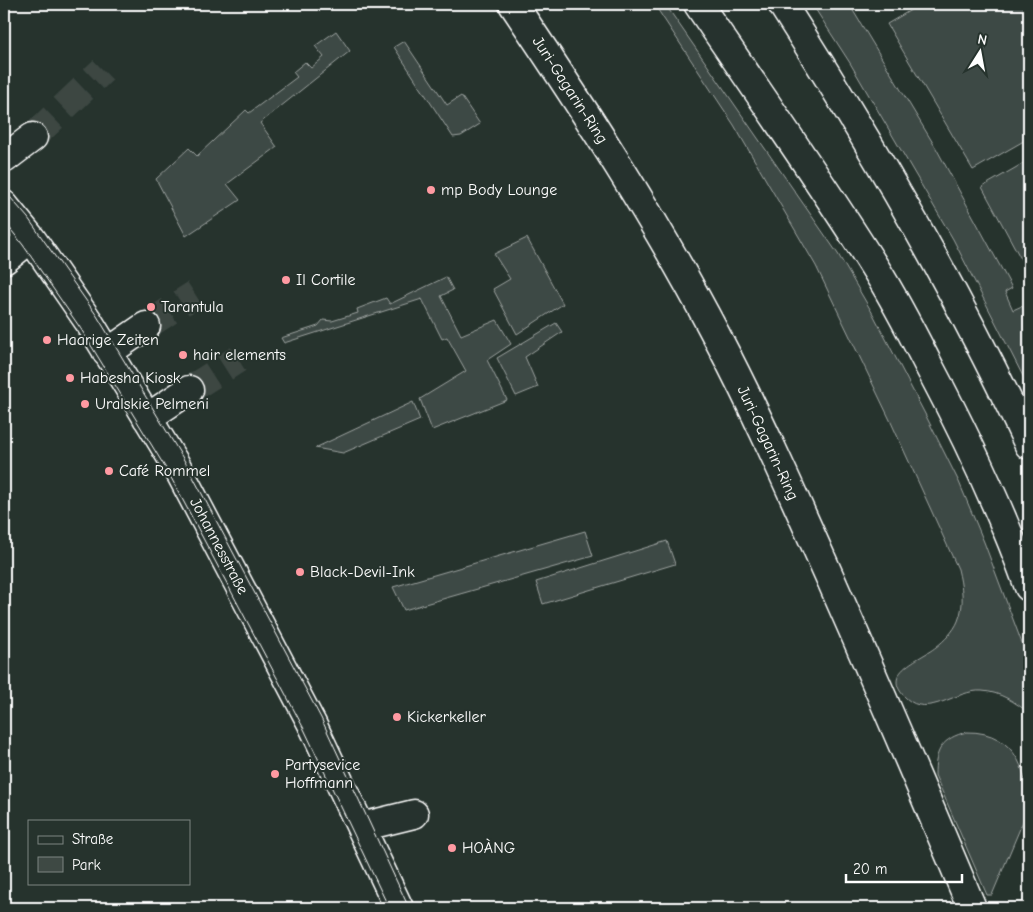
<svg xmlns="http://www.w3.org/2000/svg" width="1033" height="912" font-family="'Comic Neue',sans-serif">
<style>
.green{fill:#3e4944;stroke:#9ea4a2}
.lines{fill:none;stroke-linecap:round;stroke-linejoin:round}
.minor-tunnel{stroke:#3c4742;stroke-width:28;stroke-dasharray:28 14;stroke-linecap:butt}
.minor-casing{stroke:#fff;stroke-width:31}
.minor{stroke:#26332d;stroke-width:28}
.tram{stroke:#fff;stroke-width:1}
.poi-dot{fill:#ff9aa2;stroke:#26332d;stroke-width:2}
.labels{text-anchor:middle;dominant-baseline:central;stroke-width:4;stroke-linejoin:round;paint-order:stroke}
.street-label{font-size:16px;fill:#fff;stroke:#26332d}
.poi-label{font-size:16px;fill:#fff;stroke:#26332d;text-anchor:start}
</style>
<rect width="100%" height="100%" fill="#26332d"/>
<filter id="ink" filterUnits="userSpaceOnUse"><feTurbulence type="fractalNoise" baseFrequency=".02" numOctaves="2"/><feDisplacementMap in="SourceGraphic" scale="10" xChannelSelector="R" yChannelSelector="G"/><feConvolveMatrix kernelMatrix="1 2 1 2 8 2 1 2 1" color-interpolation-filters="sRGB"/></filter>
<g filter="url(#ink)">
<!-- green -->
<path class="green" d="M654 4H665L838 254 873 314 925 414 959 482 984 542 1029 662V713C1015 702 1000 692 982 691 957 689 928 719 906 698 879 672 920 660 936 647 944 641 954 631 958 621 965 604 962 586 958 569L890 420 816 266 734 125Z
M812 4H849L936 148 1012 288 1005 292 1013 310 1022 306 1029 320V388L953 239 850 63Z
M921 4H1029V130L1026 133 1029 138 973 170 887 24Z
M336 31 350 51 260 123 277 147 227 184 240 200 186 236 156 179 189 148 197 156 246 110 249 113 297 77 293 72 305 62 311 68 324 57 315 46Z
M404 41 447 105 461 96 480 124 461 136 453 137 394 47Z
M1029 160V271L1028 272 982 187Z
M527 238 563 304 517 334 493 289 510 279 494 254Z
M446 277 453 290 441 296 461 335 497 320 511 344 487 360 507 400 432 430 420 399 466 371 447 337 442 339 422 299 284 343 281 338 318 326 323 320 332 321 358 313 357 309 386 298 390 304Z
M556 323 562 332 525 357 538 387 516 396 497 358Z
M413 402 420 420 343 453 315 448Z
M585 531 593 556 404 610 393 587Z
M667 541 675 564 543 604 536 582Z
M967 732C1017 731 1033 777 1024 819L992 895H987L935 775C935 750 942 738 967 732Z"/>
<g class="lines">
<!-- minor-tunnel -->
<path class="minor-tunnel" d="M33 137 103 70
M146 326 195 294
M189 390 238 359"/>
<defs>
<path id="minor" d="M513 4C585 111 656 220 716 335 758 415 794 497 831 580 879 689 926 798 972 908
M698 4C758 92 820 180 877 271 897 303 914 337 931 370 968 440 1002 512 1029 587
M782 4C873 146 958 292 1029 445
M4 159 33 137
M4 205 31 238 89 322 176 465 312 724 399 908
M4 260 31 238
M107 353 146 326
M147 418 189 390
M361 827 414 814"/>
</defs>
<!-- minor casing -->
<use href="#minor" class="minor-casing"/>
<!-- minor -->
<use href="#minor" class="minor"/>
<!-- tram -->
<path class="tram" d="M4 190 28 218 97 316 184 460 321 718 409 908
M4 221 23 245 81 329 168 472 304 729 389 908"/>
</g>
</g>
<!-- markers -->
<g class="poi-dot">
<circle cx="431" cy="190" r="5"/>
<circle cx="286" cy="280" r="5"/>
<circle cx="151" cy="307" r="5"/>
<circle cx="47" cy="340" r="5"/>
<circle cx="183" cy="355" r="5"/>
<circle cx="70" cy="378" r="5"/>
<circle cx="85" cy="404" r="5"/>
<circle cx="109" cy="471" r="5"/>
<circle cx="300" cy="572" r="5"/>
<circle cx="397" cy="717" r="5"/>
<circle cx="275" cy="774" r="5"/>
<circle cx="452" cy="848" r="5"/>
</g>
<g class="labels">
<!-- street labels -->
<g class="street-label">
<text transform="translate(570 90) rotate(57)">Juri-Gagarin-Ring</text>
<text transform="translate(768 443) rotate(65)">Juri-Gagarin-Ring</text>
<text transform="translate(219 546) rotate(62)">Johannesstraße</text>
</g>
<!-- poi labels -->
<g class="poi-label">
<text x="441" y="190">mp Body Lounge</text>
<text x="296" y="280">Il Cortile</text>
<text x="161" y="307">Tarantula</text>
<text x="57" y="340">Haarige Zeiten</text>
<text x="193" y="355">hair elements</text>
<text x="80" y="378">Habesha Kiosk</text>
<text x="95" y="404">Uralskie Pelmeni</text>
<text x="119" y="471">Café Rommel</text>
<text x="310" y="572">Black-Devil-Ink</text>
<text x="407" y="717">Kickerkeller</text>
<text x="285" y="765">Partysevice<tspan x="285" dy="18">Hoffmann</tspan></text>
<text x="462" y="848">HOÀNG</text>
</g>
</g>
<!-- margin -->
<rect width="1033" height="912" fill="none" stroke="#26332d" stroke-width="20"/>
<rect x="10" y="10" width="1013" height="892" fill="none" stroke="#fff" stroke-width="2" filter="url(#ink)"/>
<!-- legend -->
<rect x="28" y="820" width="162" height="65" fill="#26332d" stroke="#7d8581"/>
<rect x="38" y="836" width="25" height="8" fill="#26332d" stroke="#7d8581"/>
<text x="72" y="844" font-size="15" fill="#ffffff">Straße</text>
<rect x="38" y="857" width="25" height="15" fill="#3e4944" stroke="#7d8581"/>
<text x="72" y="870" font-size="15" fill="#ffffff">Park</text>
<!-- north arrow -->
<g transform="translate(980 52) rotate(11)" stroke="#26332d" stroke-width="4" paint-order="stroke">
<path d="M0-4L9 19L0 12L-9 19Z" fill="#ffffff"/>
<text y="-8" font-size="14" font-weight="bold" text-anchor="middle" fill="#ffffff">N</text>
</g>
<!-- scale -->
<path d="M846 874v8h116v-8" fill="none" stroke="#ffffff" stroke-width="2.5"/>
<text x="853" y="874" font-size="15" fill="#ffffff" stroke="#26332d" stroke-width="4" paint-order="stroke">20 m</text>
</svg>
